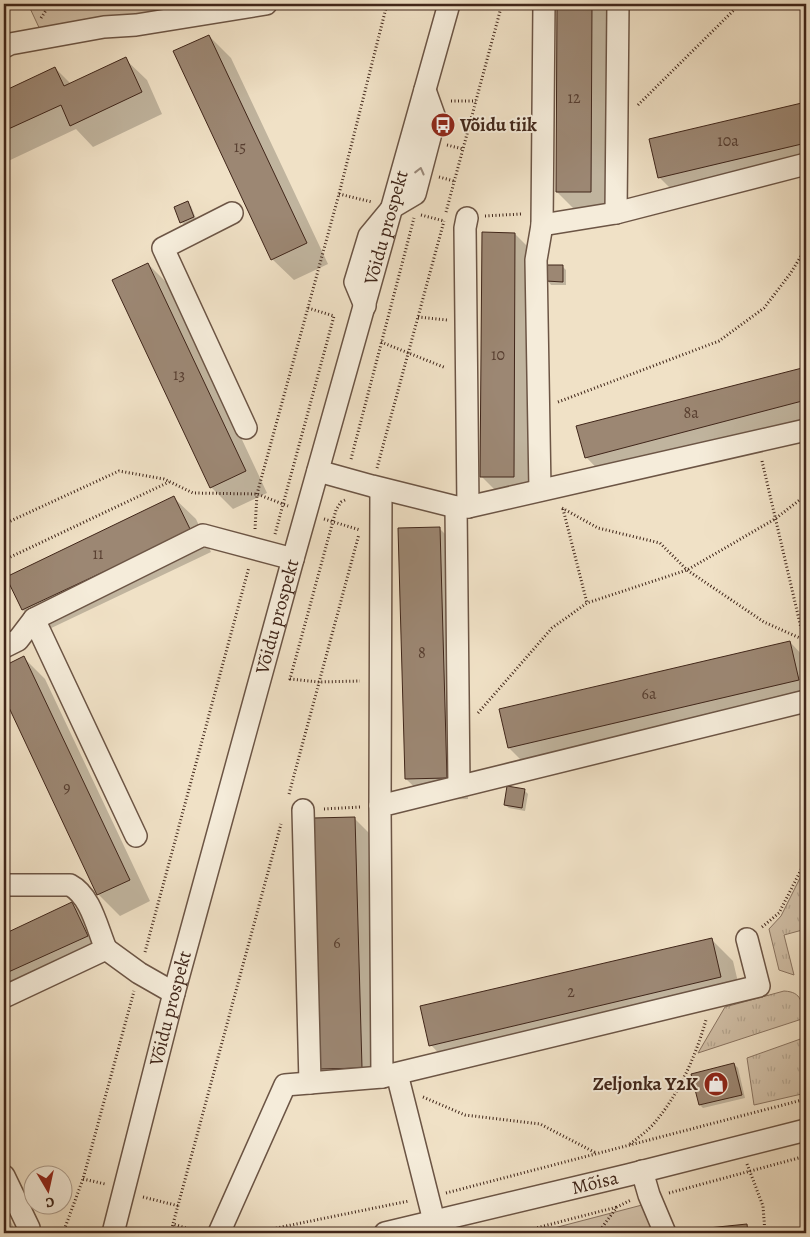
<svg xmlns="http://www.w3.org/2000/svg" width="810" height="1237" font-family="Alegreya,serif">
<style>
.grass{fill:url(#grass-tufts);stroke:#897462}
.park{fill:#d2c1a9;stroke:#897462}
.shadow{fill:#0003}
.building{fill:#9c8773;stroke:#40261a}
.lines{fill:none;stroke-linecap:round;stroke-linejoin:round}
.minor-casing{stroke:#6c5545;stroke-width:24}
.path{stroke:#40261a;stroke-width:3;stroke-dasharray:1 2.5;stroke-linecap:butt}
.minor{stroke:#f5ecda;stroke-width:21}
.oneway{stroke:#9a897a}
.labels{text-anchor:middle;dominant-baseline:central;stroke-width:4;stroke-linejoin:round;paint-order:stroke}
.number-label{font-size:16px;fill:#573e30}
.poi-label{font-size:19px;font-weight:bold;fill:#40261a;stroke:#f5ecda;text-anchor:start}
.street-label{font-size:19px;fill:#40261a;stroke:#f5ecda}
</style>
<defs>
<pattern id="grass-tufts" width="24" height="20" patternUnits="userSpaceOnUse" patternTransform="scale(1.25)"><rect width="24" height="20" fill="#d2c1a9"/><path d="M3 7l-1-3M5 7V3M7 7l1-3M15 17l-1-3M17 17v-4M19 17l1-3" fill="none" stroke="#b5a691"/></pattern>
</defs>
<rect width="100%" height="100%" fill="#f0e1c6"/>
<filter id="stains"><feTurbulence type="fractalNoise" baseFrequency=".004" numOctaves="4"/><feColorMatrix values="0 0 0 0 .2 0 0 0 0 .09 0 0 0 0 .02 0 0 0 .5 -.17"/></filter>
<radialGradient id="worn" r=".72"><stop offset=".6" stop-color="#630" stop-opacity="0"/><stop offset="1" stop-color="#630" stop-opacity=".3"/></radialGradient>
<!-- grass -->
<path class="grass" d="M806 866V929L784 935 794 975 779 970 769 929 781 916Z
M784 991C803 992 801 1003 805 1018L698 1053 725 1007Z
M806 1037V1093L754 1105 747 1058Z"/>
<!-- park -->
<path class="park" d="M28 4H188L43 36Z
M642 1205 653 1233H535Z"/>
<!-- shadow -->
<path class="shadow" d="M558 4H613L612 213H578L557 192Z
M209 36 231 58 328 264 294 280 272 259Z
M125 59 147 80 162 114 93 147 76 129 4 163V92L55 68 71 84Z
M806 103V169L681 199 659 177 651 140Z
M187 203 191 206 197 221 185 225 181 222Z
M515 234 537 256 535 498H503L481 476Z
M148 264 170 286 267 493 233 509 211 487Z
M563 267 566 270V285H551L548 281Z
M806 368V427L607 479 586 457 578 427Z
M174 498 196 519 211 552 45 631 23 610 8 577Z
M439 528 461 550 468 799 428 800 406 779Z
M790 642 806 659V704L530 769 509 748Z
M24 658 45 679 150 901 120 916 98 894 4 695V667Z
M524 790 528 794 525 811 509 808 505 805Z
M354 818 376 840 383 1089 342 1090 321 1069Z
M72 904 93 925 108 957 4 1006V935Z
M711 939 733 961 742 999 452 1067 431 1045Z
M734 1064 738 1068 745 1098 703 1108 700 1105Z
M4 1207 16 1233H4Z
M746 1226 754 1233H709V1229Z"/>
<!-- building -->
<path class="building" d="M557 4H592L591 192H556Z
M209 35 307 243 271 260 173 51Z
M126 57 142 92 70 126 61 105 4 131V91L55 67 64 86Z
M806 102V143L658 178 649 139Z
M188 201 194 217 180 223 174 207Z
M482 232 515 233 514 477H480Z
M148 263 246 471 210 488 112 280Z
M547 265H563V282L546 281Z
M806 367V400L585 458 576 426Z
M174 496 191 531 22 610 6 577Z
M440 527 447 778 405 779 398 528Z
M790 641 799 680 508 748 499 709Z
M24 656 130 880 97 895 4 697V666Z
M507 786 525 789 522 808 504 805Z
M355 817 362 1068 320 1069 313 818Z
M72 902 88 936 4 974V934Z
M712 938 721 977 429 1046 420 1006Z
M734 1063 742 1095 699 1105 691 1074Z
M747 1224 748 1233H708V1228Z"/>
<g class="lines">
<defs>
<g id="minor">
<path d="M4 47 10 44 104 27 136 25 266 4"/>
<path d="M232 213 163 248 246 428"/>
<path d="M616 213 618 4"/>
<path d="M467 218 465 228 468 507"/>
<path d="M542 225 616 213 806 164"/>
<path d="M365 306 355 282 369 236 393 207 415 194 435 118 425 90"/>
<path d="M318 471 372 486 456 507H468L806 430"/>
<path d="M540 490 536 260 542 225 544 4"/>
<path d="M456 507 459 786"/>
<path d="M34 619 136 836"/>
<path d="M4 647 18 640 34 619 203 535 293 559"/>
<path d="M380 806 381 489"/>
<path d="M303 810 310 1083"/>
<path d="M4 885H70C91 896 97 928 106 949"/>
<path d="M4 997 106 949 139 973 174 993"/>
<path d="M397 1074 434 1221"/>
<path d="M382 1077 380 806 806 701"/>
<path d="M642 1171 649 1195 665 1233"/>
<path d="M4 1176 29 1228"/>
<path id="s1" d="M113 1233 174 993 293 559 449 4"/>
<path d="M219 1233 285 1085 382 1077 759 986 747 939"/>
<path id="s2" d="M385 1233 628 1175 806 1130"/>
</g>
</defs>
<!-- minor casing -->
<use href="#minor" class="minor-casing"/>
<!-- path -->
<path class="path" d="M41 18 50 4
M451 101H476
M638 105 740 4
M447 145 463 149
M439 177 454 181
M339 194 372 202
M446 212 502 4
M421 215 444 221
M485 216 521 214
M418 317 447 320
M381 342 446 368
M558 402 719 341 764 308 790 274 806 248
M351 459 414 218
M762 461 801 628
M377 468 444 221
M345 500 341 502 336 510 290 679 319 682 360 681
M562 508 598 528 660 543 687 570 764 622 802 639
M563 509 587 603
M324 519 360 530
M4 524 119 471 164 479 193 493 257 494 288 506
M255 529 257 494 339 194 387 4
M275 534 334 316 308 308
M4 560 169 482
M806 590C797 616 803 646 806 672
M478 713 552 628 587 603 687 570 775 519 806 495
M289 794 359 534
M324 809 360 807
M762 927 779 913 806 860
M145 952 249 567
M423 1097 465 1115 540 1124 596 1153
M630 1144C639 1137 649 1130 656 1121 680 1092 696 1055 706 1020
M747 1164 763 1206 765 1233
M83 1179 105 1184
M446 1193 806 1099
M669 1193 806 1156
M143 1197 179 1206
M199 1232 173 1224 281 824
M63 1233 83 1179 134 991
M171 1233 173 1224
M252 1233 409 1201
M517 1233 617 1207
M598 1233 617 1207 631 1200"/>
<!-- minor -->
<use href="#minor" class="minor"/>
</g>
<!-- one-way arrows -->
<defs><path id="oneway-chevron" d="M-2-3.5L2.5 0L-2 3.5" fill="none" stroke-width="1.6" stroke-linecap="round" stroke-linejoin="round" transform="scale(1.25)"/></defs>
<use class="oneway" href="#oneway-chevron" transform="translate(420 171) rotate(-76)"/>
<!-- icons -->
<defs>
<symbol id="bus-disc" viewBox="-11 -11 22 22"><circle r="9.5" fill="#8f2418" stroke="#f5ecda"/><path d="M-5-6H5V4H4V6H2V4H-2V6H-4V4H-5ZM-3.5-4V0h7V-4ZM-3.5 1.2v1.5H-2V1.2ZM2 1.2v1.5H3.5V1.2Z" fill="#fff"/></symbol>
<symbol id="shop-disc" viewBox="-11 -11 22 22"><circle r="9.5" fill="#8f2418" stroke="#f5ecda"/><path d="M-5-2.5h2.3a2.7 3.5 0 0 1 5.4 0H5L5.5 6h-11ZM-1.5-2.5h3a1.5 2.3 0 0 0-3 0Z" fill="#fff"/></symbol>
</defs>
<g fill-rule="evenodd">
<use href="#bus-disc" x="429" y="111" width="28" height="28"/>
<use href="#shop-disc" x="702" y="1070" width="28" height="28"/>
</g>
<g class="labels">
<!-- number labels -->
<g class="number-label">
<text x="574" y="98">12</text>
<text x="728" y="141">10a</text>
<text x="240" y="147">15</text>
<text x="498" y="355">10</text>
<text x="179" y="375">13</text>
<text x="691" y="413">8a</text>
<text x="98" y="554">11</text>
<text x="422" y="653">8</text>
<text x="649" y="694">6a</text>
<text x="67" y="788">9</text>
<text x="337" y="943">6</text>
<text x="571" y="992">2</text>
</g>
<!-- poi labels -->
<g class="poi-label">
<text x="460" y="125">Võidu tiik</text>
<text x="698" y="1084" text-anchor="end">Zeljonka Y2K</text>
</g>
<!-- street labels -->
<g class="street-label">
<text stroke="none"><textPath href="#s1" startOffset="1042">Võidu prospekt</textPath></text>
<text stroke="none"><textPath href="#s1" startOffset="638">Võidu prospekt</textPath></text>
<text stroke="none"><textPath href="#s1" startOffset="232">Võidu prospekt</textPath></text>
<text stroke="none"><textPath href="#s2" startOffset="216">Mõisa</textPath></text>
</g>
</g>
<!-- margin -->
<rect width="810" height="1237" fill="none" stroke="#f0e1c6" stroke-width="20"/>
<rect x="5" y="5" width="800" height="1227" fill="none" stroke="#40261a" stroke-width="2.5"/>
<rect x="10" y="10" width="790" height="1217" fill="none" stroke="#40261a"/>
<!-- north arrow -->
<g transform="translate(48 1190) rotate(171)"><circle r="24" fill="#f5ecda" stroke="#ad9d8d"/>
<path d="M0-4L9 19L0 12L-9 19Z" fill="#8f2418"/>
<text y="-8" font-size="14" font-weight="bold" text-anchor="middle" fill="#40261a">С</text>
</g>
<rect width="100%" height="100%" filter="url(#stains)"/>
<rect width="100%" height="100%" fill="url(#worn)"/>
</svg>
